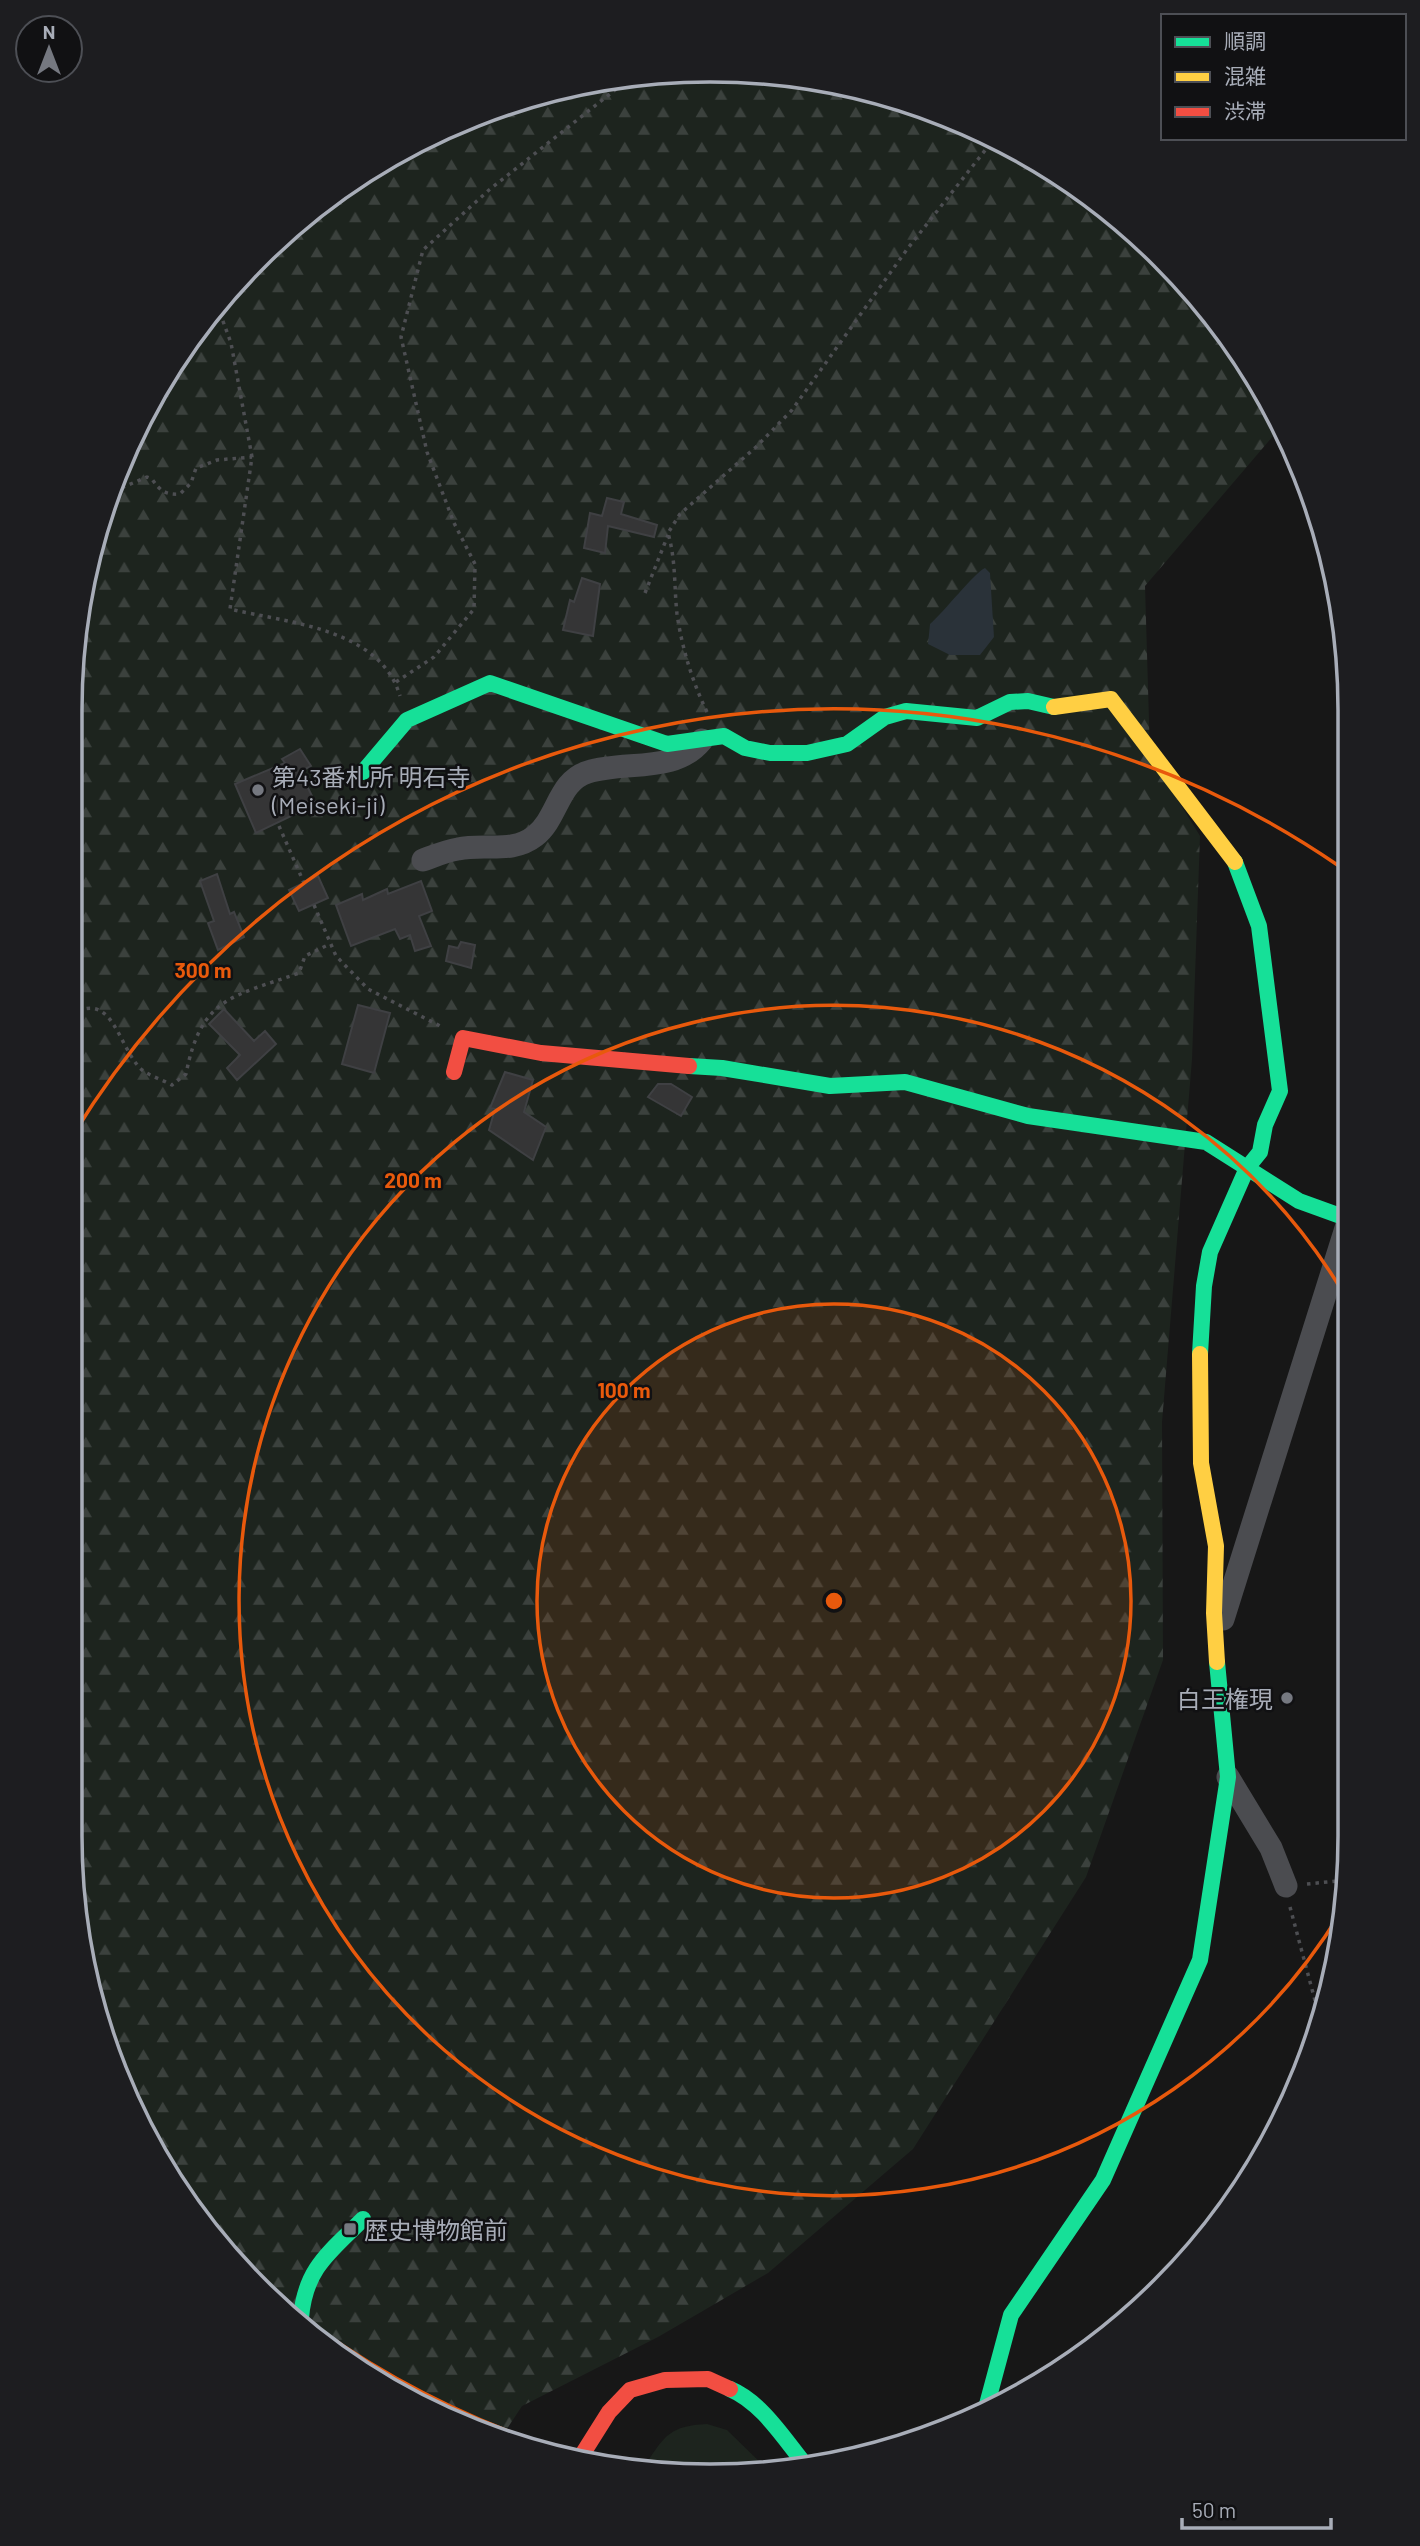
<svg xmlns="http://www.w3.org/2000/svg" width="1420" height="2546" font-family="Barlow,'Noto Sans JP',sans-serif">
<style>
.forest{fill:url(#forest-firs)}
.pitch{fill:#1d241e}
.water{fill:#2a3239}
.building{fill:#353536;stroke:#3f4043;stroke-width:2}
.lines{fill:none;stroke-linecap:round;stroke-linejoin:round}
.path{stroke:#4d4e52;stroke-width:3.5;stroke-dasharray:3.5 5;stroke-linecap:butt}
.street{stroke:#4b4c50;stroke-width:23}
.fast{stroke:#16e098;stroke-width:16}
.slow{stroke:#ffcf43;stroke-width:16}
.jam{stroke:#f24e42;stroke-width:16}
.ring{fill:none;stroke:#e8590c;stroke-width:3.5}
.poi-dot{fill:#757880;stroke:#111113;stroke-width:2.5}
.labels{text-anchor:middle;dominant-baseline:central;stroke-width:5;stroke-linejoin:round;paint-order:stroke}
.poi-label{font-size:24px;fill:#a8adb8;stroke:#111113;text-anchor:start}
.rim{fill:none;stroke:#a8adb8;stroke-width:3.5}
.centre{fill:#e8590c;stroke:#111113;stroke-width:3.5}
.ring-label{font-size:21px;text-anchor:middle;font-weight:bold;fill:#e8590c;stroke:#111113;stroke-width:5;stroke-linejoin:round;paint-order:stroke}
</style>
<defs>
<pattern id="forest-firs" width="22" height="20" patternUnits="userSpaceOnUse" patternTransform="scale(1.75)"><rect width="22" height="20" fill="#1d241e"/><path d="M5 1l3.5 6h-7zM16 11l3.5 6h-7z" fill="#3b413d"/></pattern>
</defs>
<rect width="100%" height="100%" fill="#171717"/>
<!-- forest -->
<path class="forest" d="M668 71 793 75 915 104 1030 156 1132 229 1242 355 1279 429 1145 586 1150 755 1200 836 1192 1059 1162 1422 1163 1660 1086 1877 913 2149 768 2273 658 2337 522 2406 503 2435 355 2368 203 2226 104 2042 70 1836 71 669 92 544 156 390 229 288 320 203 427 136 544 92Z"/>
<!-- pitch -->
<path class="pitch" d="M707 2424 727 2430 769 2471 752 2475 646 2464C665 2435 670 2426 707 2424Z"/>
<!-- water -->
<path class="water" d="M985 568 990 573 994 637 980 655H950L928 644 930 624C944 612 974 573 985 568Z"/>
<!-- building -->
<path class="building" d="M607 498 624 502 621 514 657 525 654 537 608 526 605 553 584 548 590 513 602 516Z
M582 578 600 584 593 636 563 630 570 600 574 602Z
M300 749 311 766 300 772 316 804 256 833 235 784 285 763 282 759Z
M217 874 230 914 234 912 244 937 218 950 208 923 214 921 200 881Z
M318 876 328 898 299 911 289 890Z
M421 881 432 911 419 916 431 946 415 951 410 935 400 939 395 929 351 946 336 905 362 894 363 900 387 889 388 894Z
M461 942 475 945 471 968 446 961 449 946 458 948Z
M358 1005 390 1013 374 1073 342 1064Z
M224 1009 254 1041 265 1031 276 1044 237 1080 227 1068 240 1055 209 1024Z
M505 1072 533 1080 524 1112 546 1127 533 1160 489 1130 495 1109 490 1108Z
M658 1084H671L692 1097 681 1116 648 1097Z"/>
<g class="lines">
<!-- path -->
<path class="path" d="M217 305 231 343 252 457 230 609C288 623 380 628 400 696
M114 491 147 477 152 479C160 491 166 495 180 494L191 483 196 468 217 460 252 457
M645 593 668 535
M396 682 434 657 474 609 475 564 454 523 427 452 401 337 423 250 489 190 630 78
M707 712C692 681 682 648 677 614 674 586 676 561 668 533L680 514 756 447 792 410 908 248 994 139
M279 826 304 883
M314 905 336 956 368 989 442 1027
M71 1015C113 988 118 1048 142 1070 150 1076 163 1080 172 1085L186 1074C201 997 232 997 299 973L305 956 330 944
M1307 1884 1348 1880
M1290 1907 1317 2008 1318 2027"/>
<!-- street -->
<path class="street" d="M423 860C434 856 446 851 458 849 485 843 512 854 535 836 558 818 558 781 588 772 626 760 675 774 702 740
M1223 1619 1347 1225
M1228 1777 1271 1848 1286 1886"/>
<!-- fast -->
<path class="fast" d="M363 772 407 720 490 683 667 744 724 736 745 748 770 753H807L847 744 885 717 906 711 977 718 1010 702 1028 701 1054 707
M689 1066 722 1068 830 1086 905 1082 1028 1116 1206 1142 1299 1201 1346 1218
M1200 1354 1204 1286 1210 1252 1247 1168 1260 1152 1265 1125 1280 1091 1259 926 1235 862
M301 2318C305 2268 330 2252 363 2219
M730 2389C761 2402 783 2437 804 2463
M986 2408 1011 2315 1103 2180 1200 1960 1228 1777 1217 1662"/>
<!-- slow -->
<path class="slow" d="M1054 707 1111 699 1235 862
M1200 1354 1201 1463 1216 1546 1214 1613 1217 1662"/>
<!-- jam -->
<path class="jam" d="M454 1072 463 1038 541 1053 689 1066
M580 2458 609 2412 630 2390 665 2380 708 2379 730 2389"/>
</g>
<!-- distance rings -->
<circle cx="834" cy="1601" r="297" fill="#e8590c" fill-opacity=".12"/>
<g class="ring">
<circle cx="834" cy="1601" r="297"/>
<path d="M1341 1912A595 595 0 1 1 1347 1299"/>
<path d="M588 2458A892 892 0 0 1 291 2309M73 1135A892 892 0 0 1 1339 866"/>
</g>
<!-- markers -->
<g class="poi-dot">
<circle cx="258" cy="790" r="7"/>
<circle cx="1287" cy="1698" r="7"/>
<rect x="343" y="2222" width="14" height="14" rx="3.5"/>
</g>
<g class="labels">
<!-- poi labels -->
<g class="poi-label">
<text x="272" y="776">第43番札所 明石寺<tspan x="272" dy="28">(Meiseki-ji)</tspan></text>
<text x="1273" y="1698" text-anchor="end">白王権現</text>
<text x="364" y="2229">歴史博物館前</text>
</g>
</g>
<!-- crop -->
<path d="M0 0H1420V2546H0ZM710 82H710A628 628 0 0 1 1338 710V1836A628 628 0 0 1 710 2464H710A628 628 0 0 1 82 1836V710A628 628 0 0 1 710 82Z" fill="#1d1d20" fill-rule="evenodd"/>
<path class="rim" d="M710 82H710A628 628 0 0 1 1338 710V1836A628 628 0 0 1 710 2464H710A628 628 0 0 1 82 1836V710A628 628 0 0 1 710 82Z"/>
<circle cx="834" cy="1601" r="10" class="centre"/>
<g class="ring-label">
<text x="203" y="978">300 m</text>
<text x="413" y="1188">200 m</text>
<text x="624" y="1398">100 m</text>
</g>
<!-- legend -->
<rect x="1161" y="14" width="245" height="126" fill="#111113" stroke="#4d4f55" stroke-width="2"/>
<rect x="1175" y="37" width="35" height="10" fill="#16e098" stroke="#4d4f55" stroke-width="2"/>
<text x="1224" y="49" font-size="21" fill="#a8adb8">順調</text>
<rect x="1175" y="72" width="35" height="10" fill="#ffcf43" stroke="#4d4f55" stroke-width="2"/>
<text x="1224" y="84" font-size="21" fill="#a8adb8">混雑</text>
<rect x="1175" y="107" width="35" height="10" fill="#f24e42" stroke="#4d4f55" stroke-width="2"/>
<text x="1224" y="119" font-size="21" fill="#a8adb8">渋滞</text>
<!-- north arrow -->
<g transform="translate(49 49)"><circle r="33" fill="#111113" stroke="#4d4f55" stroke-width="2"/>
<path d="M0-5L12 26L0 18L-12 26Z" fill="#757880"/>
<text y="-10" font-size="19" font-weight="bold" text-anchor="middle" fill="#a8adb8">N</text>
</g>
<!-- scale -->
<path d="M1182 2518v10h149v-10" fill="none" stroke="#a8adb8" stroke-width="3.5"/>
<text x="1192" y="2518" font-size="21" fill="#a8adb8" stroke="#111113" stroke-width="5" paint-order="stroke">50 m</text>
</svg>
